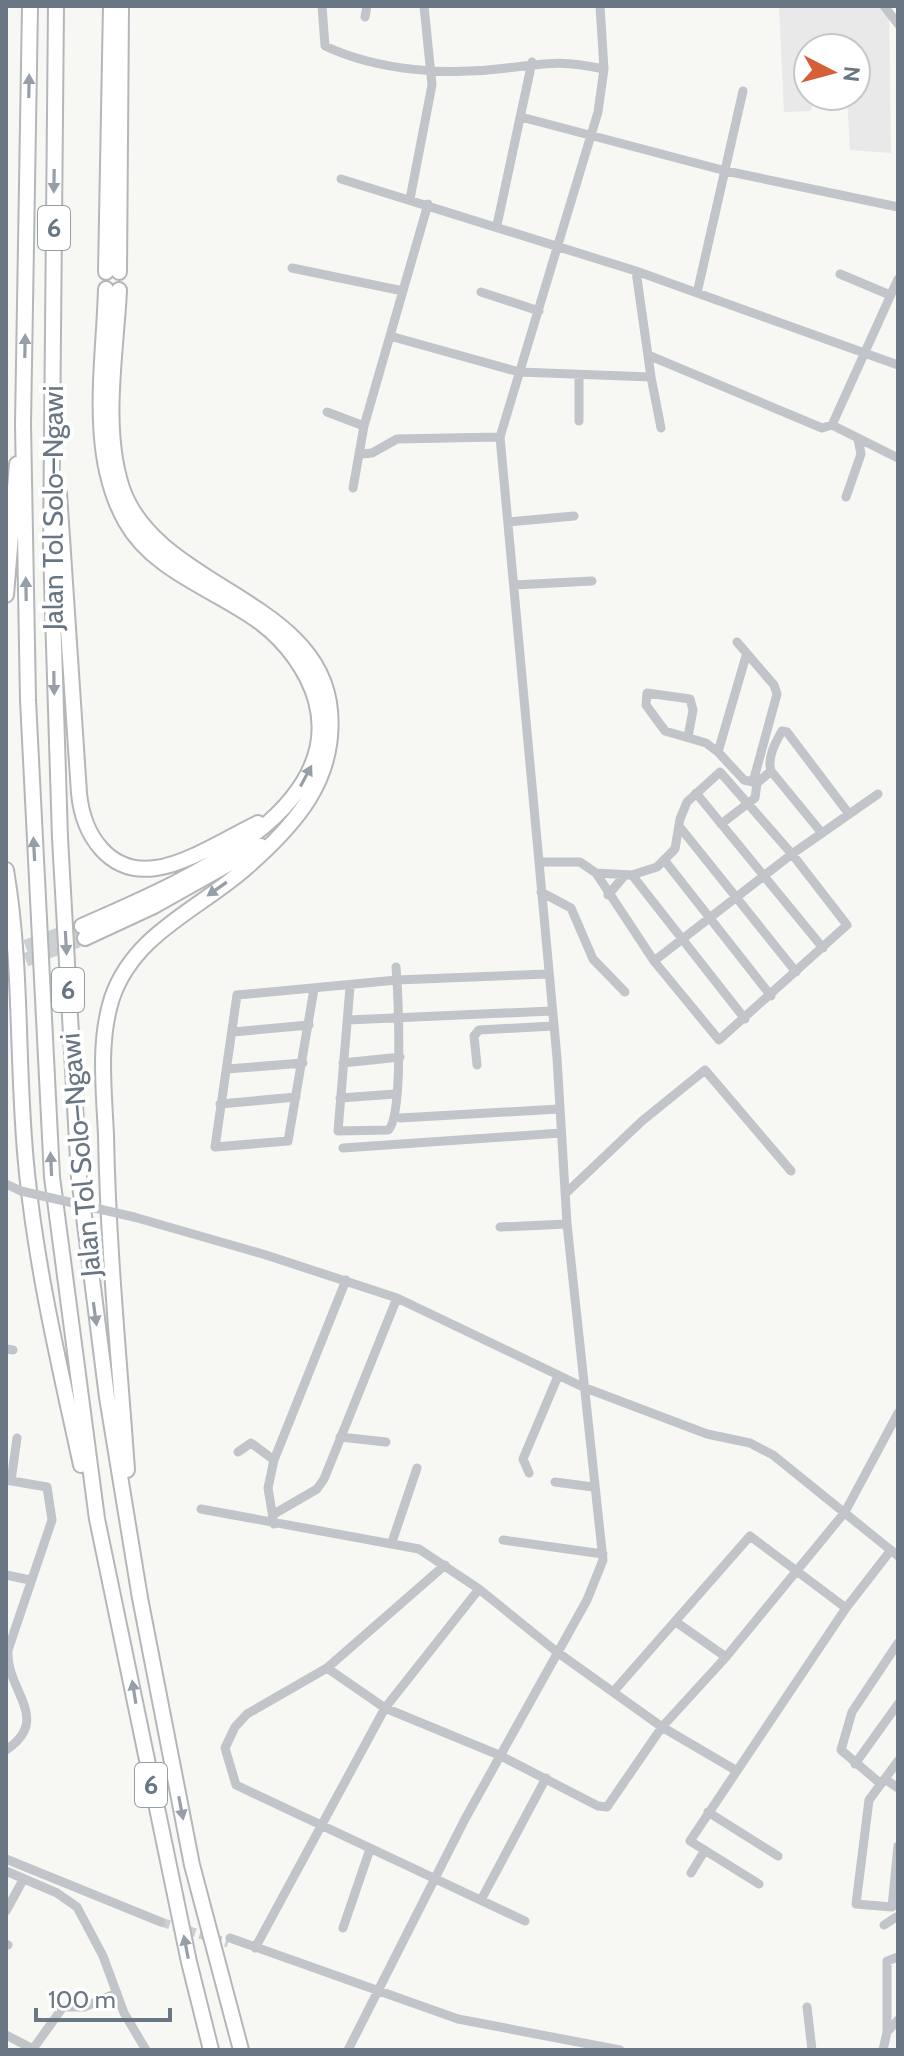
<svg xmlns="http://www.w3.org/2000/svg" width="904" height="2056" font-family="Cabin,sans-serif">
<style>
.built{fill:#e8e9e8}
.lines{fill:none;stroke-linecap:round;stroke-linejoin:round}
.minor-tunnel{stroke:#ccd0d2;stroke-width:9;stroke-dasharray:9 4.5;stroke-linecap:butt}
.highway-tunnel{stroke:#ccd0d2;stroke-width:14;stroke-dasharray:14 7;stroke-linecap:butt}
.highway-casing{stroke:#b4b7ba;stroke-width:18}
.minor{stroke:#c1c4c8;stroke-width:9}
.highway{stroke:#fff;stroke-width:14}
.minor-bridge{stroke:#c1c4c8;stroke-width:9}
.oneway{fill:#969fa8}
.labels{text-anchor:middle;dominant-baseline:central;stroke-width:8;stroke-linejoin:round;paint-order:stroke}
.shield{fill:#fff;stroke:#969fa8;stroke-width:2}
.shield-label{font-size:26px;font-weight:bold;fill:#697683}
.street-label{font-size:28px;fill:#697683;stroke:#fff}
</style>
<rect width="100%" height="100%" fill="#f7f7f4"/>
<!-- built -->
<path class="built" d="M779 6H884L889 13 891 153 850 150 847 96H856V48H808V96H814L811 111 784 112Z"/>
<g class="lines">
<!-- minor-tunnel -->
<path class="minor-tunnel" d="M161 1922 228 1943"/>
<!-- highway-tunnel -->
<path class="highway-tunnel" d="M6 954 82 926
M6 967 85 938"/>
<defs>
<path id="highway" d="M30 6 23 424 28 700 52 1177 97 1519 189 1962 211 2050
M56 6 51 549 60 838 79 1177 107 1397 140 1598 192 1865 241 2050
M106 272 111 6
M119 272 121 6
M119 290C116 353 102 427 122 488 156 588 321 599 330 711 336 779 296 824 247 867 200 909 134 933 112 998 98 1041 104 1091 106 1135 108 1247 119 1358 127 1470
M59 493 79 793C83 835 109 875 156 868 187 864 229 837 258 823
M6 595 17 464
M6 870C23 970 16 1072 27 1173 37 1272 60 1368 81 1465
M82 926C164 889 348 818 316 701 308 671 286 642 261 623 217 590 154 572 126 522 87 454 104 365 106 289
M85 938 154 906 261 846"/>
</defs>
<!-- highway casing -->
<use href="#highway" class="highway-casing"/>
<!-- minor -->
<path class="minor" d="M322 6 325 46C378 71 449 76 507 68 551 63 559 60 604 69
M884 6 898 24
M365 17 367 6
M521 117 726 171 898 207
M341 179 636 271 898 365
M410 199 432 85 424 6
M497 225 532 62
M292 268 403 291
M840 274 890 295
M481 292 539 311
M697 293 743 91
M390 336 519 372 651 377 636 271
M648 355 822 428 832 425 898 458
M579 375V421
M651 377 661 428
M327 412 364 426
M832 425 898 279
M361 454 372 453 397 439 500 437
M353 488 364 426 428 204
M846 497 861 454 858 439
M508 522 574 516
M514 585 592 581
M737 642 774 685 777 694 753 782
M746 656 718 752 744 780 757 783
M688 737 693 710 690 699 647 693 646 705 665 731 706 743 718 752
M771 771C767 758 775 743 782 731L787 732 849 814
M696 793 823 948
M721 824 755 798 757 783 771 771 821 832
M679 826 796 972
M665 861 771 996
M539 862H580L596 873 632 875 657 867 675 849 680 819 687 802 720 772 792 854 847 925 719 1040 654 961 596 873
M632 875 745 1019
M541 892 571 908 593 959 625 992
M608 895 625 875
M654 961 792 854 878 794
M350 987 338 1131 388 1130C404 1119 398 992 396 967
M314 989 288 1141 215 1147 237 995 397 980 548 974
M348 1020 552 1011
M233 1032 309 1025
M343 1063 400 1057
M477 1065 474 1036 479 1030 553 1026
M227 1069 303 1063
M340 1098 395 1094
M220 1104 296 1097
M400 1118 559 1109
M343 1148 561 1133
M6 1184 21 1191
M565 1194 642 1121 705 1070 791 1171
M134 1217 266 1255 397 1298 583 1387 707 1434 750 1443 773 1455 898 1556
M500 1227 567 1224
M6 1349 13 1350
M340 1437 386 1442
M238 1452 251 1443 274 1460
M529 1473 523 1459 558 1376
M6 1480 47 1487 52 1520 8 1650C5 1690 53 1719 6 1750
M11 1481 17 1438
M555 1482 593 1487
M201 1509 419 1549 479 1589 557 1652 662 1727 737 1771
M274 1514 317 1489 324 1479 397 1298
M274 1524 268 1488 274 1460 346 1280
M503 1540 603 1554
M392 1542 417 1468
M445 1565 327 1668 247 1714 235 1727 225 1748 236 1785 525 1921
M6 1575 30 1580
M676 1622 726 1657
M327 1668 385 1708 479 1589
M614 1691 750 1536 846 1608
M898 1761 869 1800 856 1904 892 1907 898 1846
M855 1764 898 1704
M885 1779 898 1788
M881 1784 841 1750 852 1712 898 1643
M708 1812 778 1856
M6 1859 161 1922
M6 1871 57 1893 77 1907 103 1956 124 2013 146 2050
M691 1873 705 1850
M759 1884 690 1841 846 1608 891 1550
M481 1900 546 1778
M6 1911 23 1880
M884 1925 898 1916
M343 1928 370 1849
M230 1938 458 2019 620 2050
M6 1944 8 1945
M255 1948 385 1708 499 1755 598 1806 607 1807 662 1727 726 1657 845 1512 898 1413
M807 2007 812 2050
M887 2032 898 2020
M6 2035 33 2049 63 2007H84L117 1993
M348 2050 465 1819 587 1600 603 1560 567 1224 557 1058 500 437 598 112 604 69 600 6
M883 2050 887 2032V1961L898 1957"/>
<!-- highway -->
<use href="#highway" class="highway"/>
<!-- minor-bridge -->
<path class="minor-bridge" d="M21 1191 134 1217"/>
</g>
<!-- one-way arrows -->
<defs><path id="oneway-solid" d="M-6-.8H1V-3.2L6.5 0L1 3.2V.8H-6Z" transform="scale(2)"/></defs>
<g class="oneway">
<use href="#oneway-solid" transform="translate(29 86) rotate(-89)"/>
<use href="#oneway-solid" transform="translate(54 181) rotate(91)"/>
<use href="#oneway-solid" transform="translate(25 346) rotate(-89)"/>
<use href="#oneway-solid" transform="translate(26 589) rotate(-91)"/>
<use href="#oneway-solid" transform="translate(54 683) rotate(89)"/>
<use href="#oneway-solid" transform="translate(306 776) rotate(-62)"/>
<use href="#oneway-solid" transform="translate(34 849) rotate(-93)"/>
<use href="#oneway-solid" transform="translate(217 889) rotate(145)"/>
<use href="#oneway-solid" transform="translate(66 943) rotate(87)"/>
<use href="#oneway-solid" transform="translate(51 1164) rotate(-93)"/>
<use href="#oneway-solid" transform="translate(95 1314) rotate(82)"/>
<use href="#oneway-solid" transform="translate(134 1692) rotate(-99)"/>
<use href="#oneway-solid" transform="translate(181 1808) rotate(79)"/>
<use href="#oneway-solid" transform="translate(186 1947) rotate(-101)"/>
</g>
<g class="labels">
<!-- shield labels -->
<g class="shield">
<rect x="38" y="206" width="32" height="44" rx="6"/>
<rect x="52" y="968" width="32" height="44" rx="6"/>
<rect x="135" y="1763" width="32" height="44" rx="6"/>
</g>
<g class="shield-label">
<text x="54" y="228">6</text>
<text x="68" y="990">6</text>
<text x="151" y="1785">6</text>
</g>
<!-- street labels -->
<g class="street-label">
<text transform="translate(53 508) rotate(-90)">Jalan Tol Solo–Ngawi</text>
<text transform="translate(80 1155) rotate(-95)">Jalan Tol Solo–Ngawi</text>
</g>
</g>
<!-- border -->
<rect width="904" height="2056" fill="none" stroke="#697683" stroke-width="16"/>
<!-- north arrow -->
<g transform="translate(832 72) rotate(96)"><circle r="38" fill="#ffffff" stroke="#c3c8cd" stroke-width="2"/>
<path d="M0-6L14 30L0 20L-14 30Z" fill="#d55f37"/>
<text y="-12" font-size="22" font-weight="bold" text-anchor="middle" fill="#697683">N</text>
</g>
<!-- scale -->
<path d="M36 2008v12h134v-12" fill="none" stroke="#697683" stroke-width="4"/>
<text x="48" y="2008" font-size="24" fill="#697683" stroke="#ffffff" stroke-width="6" paint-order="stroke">100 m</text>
</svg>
